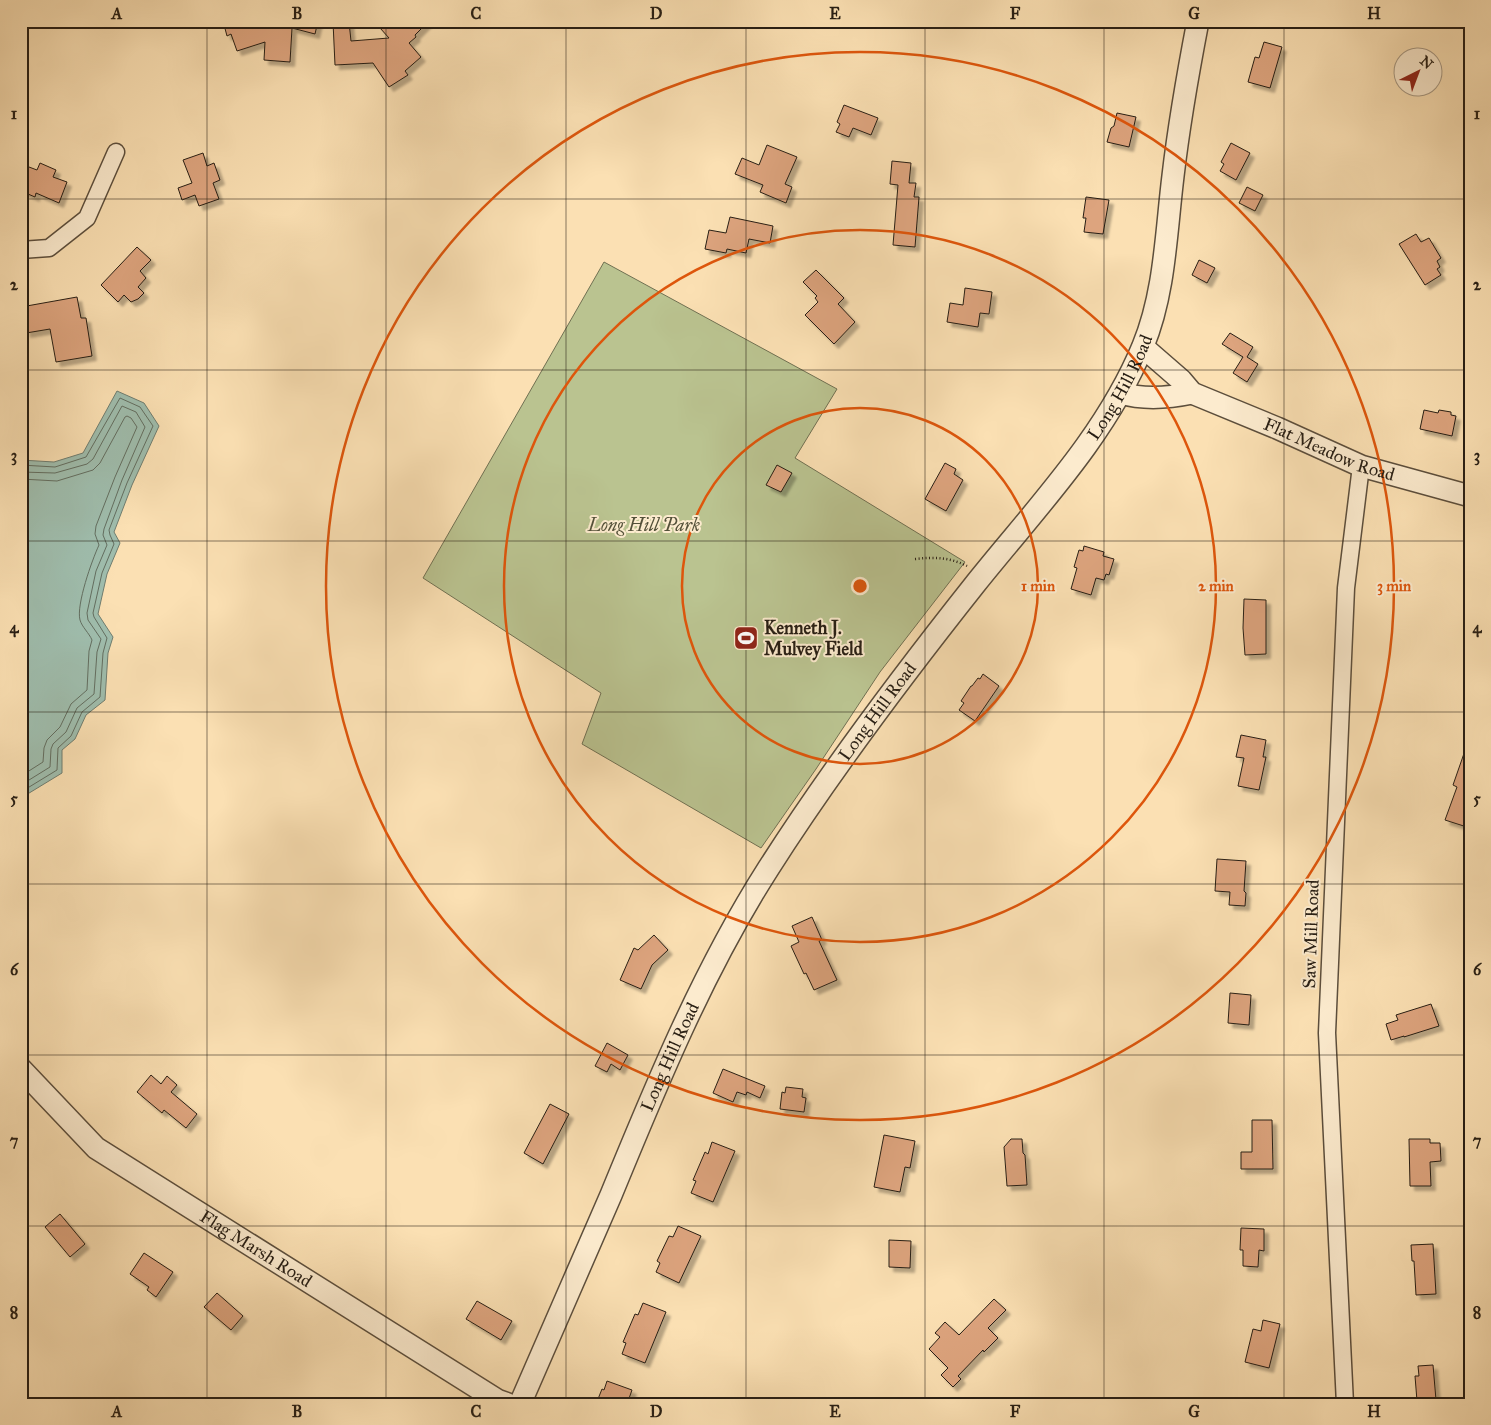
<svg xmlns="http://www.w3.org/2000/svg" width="1491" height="1425" font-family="'IM FELL Great Primer',serif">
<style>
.green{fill:#bac390;stroke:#707052}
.water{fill:#9fbdad;stroke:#6f7d70}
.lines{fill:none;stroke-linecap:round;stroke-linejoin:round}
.shore{stroke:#636e60;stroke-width:1}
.building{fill:#dda47e;stroke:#271e14;filter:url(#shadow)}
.minor-casing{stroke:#5c4e3c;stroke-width:19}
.tertiary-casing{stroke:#5c4e3c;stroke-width:24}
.path{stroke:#271e14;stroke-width:2.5;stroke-dasharray:1 2.5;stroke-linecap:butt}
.minor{stroke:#fcebce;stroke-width:16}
.tertiary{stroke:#fcebce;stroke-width:21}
.grid{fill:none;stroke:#271e14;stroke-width:1;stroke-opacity:0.55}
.ring{fill:none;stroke:#de560c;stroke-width:2.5}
.labels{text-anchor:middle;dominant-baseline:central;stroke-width:4;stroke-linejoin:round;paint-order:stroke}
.street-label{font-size:18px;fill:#271e14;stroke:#fcebce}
.park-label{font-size:18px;font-style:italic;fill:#535039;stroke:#fcebce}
.poi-label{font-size:18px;font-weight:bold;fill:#271e14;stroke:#fcebce;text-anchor:start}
.centre{fill:#de560c;stroke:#fcebce;stroke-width:2.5}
.ring-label{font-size:15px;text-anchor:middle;font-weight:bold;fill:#de560c;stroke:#fcebce;stroke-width:4;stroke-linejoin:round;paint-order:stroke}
.neatline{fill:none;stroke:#271e14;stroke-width:2}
.grid-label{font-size:16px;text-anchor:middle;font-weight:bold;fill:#271e14}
</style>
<defs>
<filter id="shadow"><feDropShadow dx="4.5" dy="4.5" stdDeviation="1" flood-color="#0004"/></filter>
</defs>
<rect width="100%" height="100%" fill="#fbe0b3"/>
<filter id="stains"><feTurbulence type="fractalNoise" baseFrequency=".004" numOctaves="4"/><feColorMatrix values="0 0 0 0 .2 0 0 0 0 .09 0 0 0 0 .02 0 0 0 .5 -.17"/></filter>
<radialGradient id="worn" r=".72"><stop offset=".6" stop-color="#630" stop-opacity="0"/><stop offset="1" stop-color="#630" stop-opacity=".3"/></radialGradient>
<!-- green -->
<path class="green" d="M604 262 837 389 795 458 965 562 880 672 816 769 761 848 582 744 601 693 423 578Z"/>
<!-- water -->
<path class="water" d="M117 391 144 403 159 426 132 485 114 532 120 543 107 574 98 614 113 637 108 653 105 700 86 715 75 739 62 750V773L21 798V460L54 462 83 453Z"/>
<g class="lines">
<!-- shore -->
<path class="shore" d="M21 465 55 467 86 457 120 398 140 407 153 426 127 483 109 530 110 535 114 544 102 573 93 613 94 617 107 638 103 653 100 697 82 712 71 736 58 748 57 770 21 792
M21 472 55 473 87 464 93 459 122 406 136 412 145 427 122 480 104 529 103 535 107 545 96 571 87 613 88 620 101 639 97 652 94 694 77 708 66 732 53 744 51 749 50 767 21 785
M21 479 57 481 93 470 100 463 125 417 127 416 131 418 137 427 115 477 96 526 95 534 99 545C92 560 76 605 80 620 82 627 89 633 92 640L89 651 87 690 71 704 60 727 47 740 44 748 43 762 21 776"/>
</g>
<!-- building -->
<path class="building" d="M223 21H265L266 23H283V21H318L315 34 292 28 290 62 264 60 265 42 237 51 231 34 227 36Z
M388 21H429L415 35 416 37 409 43 421 57 405 71 408 75 389 87 373 63 335 65 333 22H349L351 41 389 38 380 28Z
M1264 42 1282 47 1270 88 1248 82 1255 57 1259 58Z
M844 105 878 118 871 135 853 128 849 137 836 132 840 124 837 122Z
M1117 113 1136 117 1129 147 1107 142 1111 128 1114 126Z
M1231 143 1250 153 1236 180 1220 171 1224 164 1221 162Z
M767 145 797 157 785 184 792 187 786 203 760 192 763 185 735 174 742 158 759 165Z
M203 153 207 166 214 163 220 180 213 183 219 199 199 206 195 195 182 200 178 188 192 183 183 160Z
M892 161 911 163 909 183H916L914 197H919L915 247 893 245 898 185 890 184Z
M40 163 56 170 53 177 67 182 59 203 36 193 35 197 21 191V164L37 170Z
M1247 187 1263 195 1255 211 1239 203Z
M1086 197 1109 200 1103 234 1084 232 1086 218H1083Z
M730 217 773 226 770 243 749 239 746 253 727 249 726 253 705 249 709 230 726 233Z
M1416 234 1421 242 1429 238 1441 258 1437 261 1440 267 1437 269 1441 275 1425 285 1399 244Z
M137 247 151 260 140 271 146 278 138 287 144 293 138 299 131 302 124 295 118 302 101 285Z
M1199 260 1215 268 1207 283 1192 275Z
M816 270 844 298 838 304 855 322 834 344 805 315 818 302 815 298 817 296 803 282Z
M965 288 992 292 989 314 980 313 978 327 947 322 950 303 963 305Z
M77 297 81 318H86L92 356 56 362 50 329 26 333 21 307Z
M1230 333 1253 347 1247 357 1258 364 1247 382 1233 373 1243 357 1222 344Z
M1424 410 1438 413 1439 410 1451 412V415L1456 416 1452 436 1420 429Z
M945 463 956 469 954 474 963 480 946 511 925 499Z
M777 465 792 473 781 492 766 485Z
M1084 546 1104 552 1103 556 1114 559 1109 575 1106 574 1104 580 1096 578 1091 595 1071 589 1077 568 1074 567 1079 550 1083 551Z
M1244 599 1266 600V654L1245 655 1243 628Z
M983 674 999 686 975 721 959 710 964 703 961 701 971 686H972L978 678 980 679Z
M1241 735 1266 740 1263 757H1266L1259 790 1238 786 1244 758 1236 757Z
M1468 742H1470V828L1445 820 1457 787 1453 785Z
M1217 859 1246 861 1244 891 1246 893 1245 906 1229 905 1230 892 1215 891Z
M812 917 822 940 819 941 837 980 814 990 806 973 804 974 791 946 799 942 792 926Z
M654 935 668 950 652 965 641 989 620 980 634 948 638 950Z
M1230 993 1251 995 1249 1025 1228 1023Z
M1431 1004 1439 1026 1404 1037V1036L1391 1040 1386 1024 1398 1020 1396 1015Z
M607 1043 628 1055 620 1070 611 1064 607 1072 595 1066Z
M723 1069 765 1086 760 1098 747 1092 746 1095 737 1092 733 1102 713 1093Z
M151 1075 161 1084 167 1076 177 1085 171 1092 197 1114 186 1128 164 1110 162 1113 137 1092Z
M786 1087 803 1089 802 1097 806 1098 804 1112 780 1109 782 1092 785 1093Z
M550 1104 569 1114 543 1164 524 1153Z
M1252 1120H1272L1273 1169H1241V1152H1252Z
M884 1135 915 1141 910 1168 905 1167 900 1192 874 1187Z
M1011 1139H1022L1023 1153 1025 1155 1027 1185 1007 1186 1004 1147Z
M1409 1139H1430V1143H1440L1441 1161 1430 1162 1431 1186H1410Z
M712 1142 735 1151 713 1202 691 1193 696 1181 693 1180 705 1152 708 1154Z
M60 1214 85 1244 70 1257 45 1227Z
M678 1226 701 1236 679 1283 656 1272 660 1263 657 1261 669 1236 673 1237Z
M1241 1228 1264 1229V1251L1259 1250 1258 1267 1243 1266V1250H1240Z
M889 1240 911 1241 910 1268 889 1267Z
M1433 1244 1436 1294 1416 1295 1414 1261H1412L1411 1245Z
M144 1253 173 1272 156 1297 147 1290 149 1287 130 1274Z
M217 1293 243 1316 231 1330 204 1307Z
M994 1299 1006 1310 988 1328 998 1338 984 1352 983 1350 958 1376 961 1379 953 1387 941 1375 948 1368 929 1349 940 1337 935 1333 945 1322 959 1335Z
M477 1301 512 1321 501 1340 466 1319Z
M643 1303 666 1312 645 1363 622 1354 626 1343 623 1342 635 1314 638 1315Z
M1263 1320 1280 1324 1269 1368 1245 1362 1253 1329 1261 1331Z
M1433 1365 1436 1400 1417 1401 1415 1376H1419L1418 1366Z
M607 1381 632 1390 627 1404H596L602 1389 604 1390Z"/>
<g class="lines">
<defs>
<path id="minor" d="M21 250 49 248 87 218 116 152
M1345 1404 1327 1033 1346 588 1361 466"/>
<g id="tertiary">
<path id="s1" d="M1143 347 1181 380 1192 393 1277 428 1361 466 1470 496"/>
<path d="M1121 393C1144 400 1168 398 1192 393"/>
<path id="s2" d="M21 1069 96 1148 497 1400 508 1404"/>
<path id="s3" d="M520 1404C550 1334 581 1265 611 1195 657 1083 703 971 768 869 831 770 903 675 976 583 1036 508 1106 436 1143 346 1165 293 1166 233 1173 176 1179 124 1188 73 1198 21"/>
</g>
</defs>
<!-- minor casing -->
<use href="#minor" class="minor-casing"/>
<!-- tertiary casing -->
<use href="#tertiary" class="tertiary-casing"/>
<!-- path -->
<path class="path" d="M915 559C934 557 949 557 967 566"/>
<!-- minor -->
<use href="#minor" class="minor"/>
<!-- tertiary -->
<use href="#tertiary" class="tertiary"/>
</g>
<!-- grid -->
<path class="grid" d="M207 21V1404M386 21V1404M566 21V1404M746 21V1404M925 21V1404M1104 21V1404M1284 21V1404M21 199H1470M21 370H1470M21 541H1470M21 712H1470M21 884H1470M21 1055H1470M21 1226H1470"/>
<!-- distance rings -->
<g class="ring">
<circle cx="860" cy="586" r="178"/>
<circle cx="860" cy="586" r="356"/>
<circle cx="860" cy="586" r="534"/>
</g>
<!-- icons -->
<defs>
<symbol id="stadium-square" viewBox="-11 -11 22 22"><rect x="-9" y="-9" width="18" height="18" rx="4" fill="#8f2418" stroke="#fcebce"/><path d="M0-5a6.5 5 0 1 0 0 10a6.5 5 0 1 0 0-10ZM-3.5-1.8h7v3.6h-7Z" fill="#fff"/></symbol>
</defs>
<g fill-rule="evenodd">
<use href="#stadium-square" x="732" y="624" width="28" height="28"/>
</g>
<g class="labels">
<!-- street labels -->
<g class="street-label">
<text stroke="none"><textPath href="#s3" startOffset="1188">Long Hill Road</textPath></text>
<text stroke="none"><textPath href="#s1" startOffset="216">Flat Meadow Road</textPath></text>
<text stroke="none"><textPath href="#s3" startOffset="782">Long Hill Road</textPath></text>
<text transform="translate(1311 934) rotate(-88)">Saw Mill Road</text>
<text stroke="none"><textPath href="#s3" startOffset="378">Long Hill Road</textPath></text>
<text stroke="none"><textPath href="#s2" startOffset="298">Flag Marsh Road</textPath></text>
</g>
<!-- park labels -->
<g class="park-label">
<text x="644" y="525">Long Hill Park</text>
</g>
<!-- poi labels -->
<g class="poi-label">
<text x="764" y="628">Kenneth J.<tspan x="764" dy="21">Mulvey Field</tspan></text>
</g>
</g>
<circle cx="860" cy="586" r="8" class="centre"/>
<g class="ring-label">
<text x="1038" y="591">1 min</text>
<text x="1216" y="591">2 min</text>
<text x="1394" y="591">3 min</text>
</g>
<!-- margin -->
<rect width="1491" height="1425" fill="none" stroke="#fbe0b3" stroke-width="55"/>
<!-- north arrow -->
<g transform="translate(1418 72) rotate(42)"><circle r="24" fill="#fcebce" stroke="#a79984"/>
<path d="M0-4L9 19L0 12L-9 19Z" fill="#8f2418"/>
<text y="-8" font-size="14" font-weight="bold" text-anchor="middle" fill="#271e14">N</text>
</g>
<rect x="28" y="28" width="1436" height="1370" class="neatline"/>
<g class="grid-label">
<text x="117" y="19">A</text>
<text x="297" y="19">B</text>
<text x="476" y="19">C</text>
<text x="656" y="19">D</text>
<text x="835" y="19">E</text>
<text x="1015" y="19">F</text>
<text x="1194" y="19">G</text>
<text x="1374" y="19">H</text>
<text x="14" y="119">1</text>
<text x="1477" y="119">1</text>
<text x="14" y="290">2</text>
<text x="1477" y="290">2</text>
<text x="14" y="461">3</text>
<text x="1477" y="461">3</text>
<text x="14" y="633">4</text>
<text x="1477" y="633">4</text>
<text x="14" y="804">5</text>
<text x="1477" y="804">5</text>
<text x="14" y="975">6</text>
<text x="1477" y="975">6</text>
<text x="14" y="1146">7</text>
<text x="1477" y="1146">7</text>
<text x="14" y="1318">8</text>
<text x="1477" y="1318">8</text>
<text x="117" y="1417">A</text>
<text x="297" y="1417">B</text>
<text x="476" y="1417">C</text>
<text x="656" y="1417">D</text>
<text x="835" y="1417">E</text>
<text x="1015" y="1417">F</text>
<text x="1194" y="1417">G</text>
<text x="1374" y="1417">H</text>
</g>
<rect width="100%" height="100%" filter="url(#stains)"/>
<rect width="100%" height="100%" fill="url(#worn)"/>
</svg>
